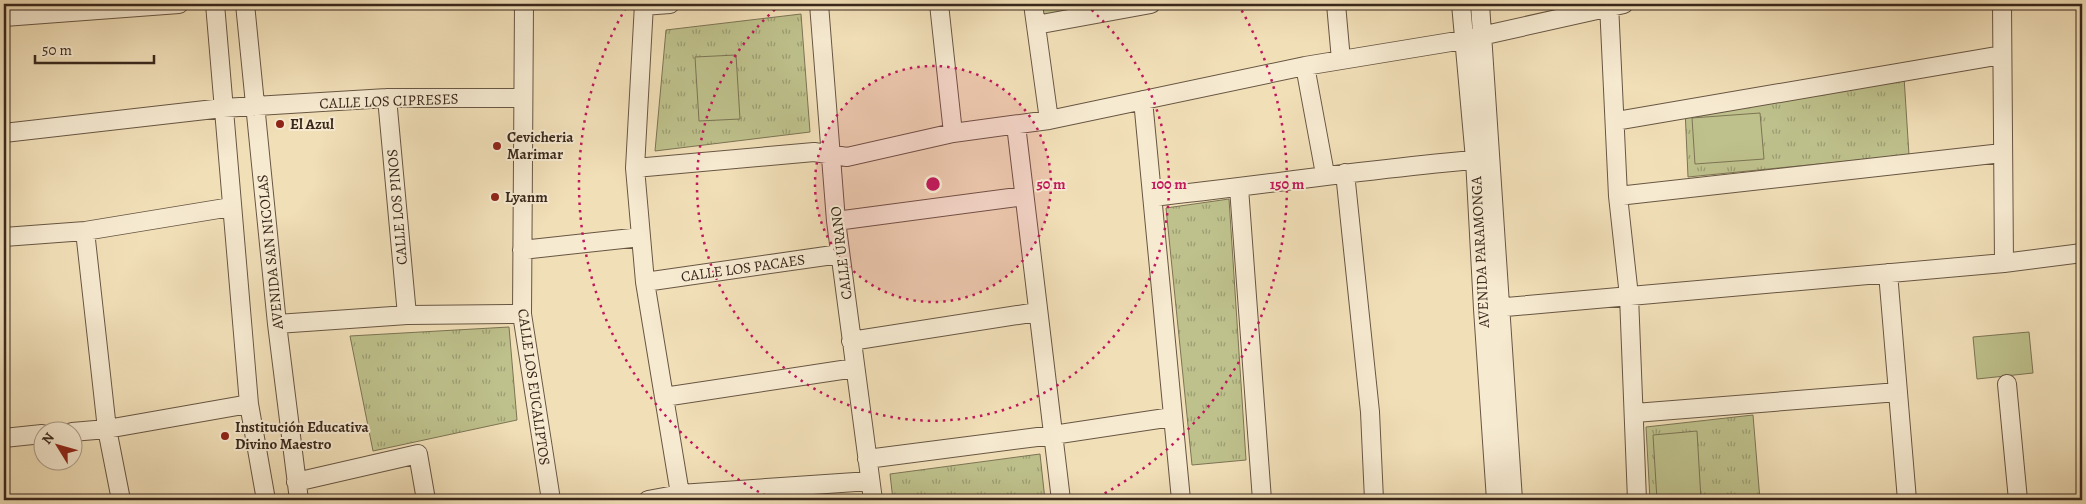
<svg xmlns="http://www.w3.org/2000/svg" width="2086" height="504" font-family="Alegreya,serif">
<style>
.grass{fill:url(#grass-tufts);stroke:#7c7454}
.pitch{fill:#bec18c;stroke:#7c7454}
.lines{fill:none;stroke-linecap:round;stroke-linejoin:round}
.minor-casing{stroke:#685643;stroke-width:20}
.minor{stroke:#f6ead1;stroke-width:18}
.ring{fill:none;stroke:#c2185b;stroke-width:2.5;stroke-dasharray:2.5 5}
.poi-dot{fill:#8f2418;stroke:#f6ead1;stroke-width:2}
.labels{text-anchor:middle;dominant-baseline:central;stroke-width:4;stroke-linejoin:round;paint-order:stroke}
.street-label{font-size:15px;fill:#3a281c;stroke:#f6ead1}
.poi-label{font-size:15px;font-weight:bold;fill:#3a281c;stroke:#f6ead1;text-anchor:start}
.centre{fill:#c2185b;stroke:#f6ead1;stroke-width:2.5}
.ring-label{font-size:15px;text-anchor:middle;font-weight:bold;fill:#c2185b;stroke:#f6ead1;stroke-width:4;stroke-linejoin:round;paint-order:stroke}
</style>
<defs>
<pattern id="grass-tufts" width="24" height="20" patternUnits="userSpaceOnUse" patternTransform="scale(1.25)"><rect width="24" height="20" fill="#bec18c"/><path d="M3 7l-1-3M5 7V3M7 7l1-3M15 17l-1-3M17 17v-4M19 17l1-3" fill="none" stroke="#9b9d72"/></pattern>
</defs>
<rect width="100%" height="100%" fill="#f1dfb8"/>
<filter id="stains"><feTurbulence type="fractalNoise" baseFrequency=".004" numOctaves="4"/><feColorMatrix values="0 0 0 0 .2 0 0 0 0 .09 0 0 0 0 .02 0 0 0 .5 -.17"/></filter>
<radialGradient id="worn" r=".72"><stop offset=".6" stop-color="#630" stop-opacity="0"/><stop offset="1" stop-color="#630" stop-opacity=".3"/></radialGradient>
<!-- grass -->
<path class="grass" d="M1041 4H1105L1042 15Z
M801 14 810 132 655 151 666 30Z
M1904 77 1909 155 1688 177 1685 109Z
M1229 199 1246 460 1192 465 1166 208Z
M509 327 517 420 373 451 350 336Z
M1753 415 1760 500H1650L1646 427Z
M1040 454 1045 500H893L890 474Z"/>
<!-- pitch -->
<path class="pitch" d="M736 55 740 119 699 121 695 57Z
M1760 113 1764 159 1695 164 1692 118Z
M2029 332 2033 373 1977 379 1973 337Z
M1697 431 1701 500H1657L1653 435Z"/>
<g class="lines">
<defs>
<path id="minor" d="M215 4 249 404 266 500
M245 4 277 324 299 500
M524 4 522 314 551 500
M644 4 635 168 645 282 681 500
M819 4 836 221 873 500
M939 4 953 133
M1033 4 1049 120
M1336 4 1341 60
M1461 4 1475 159 1483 309 1496 500
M1480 4 1513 500
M1609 4 1618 196 1629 296 1637 500
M2002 4 2004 263
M643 6 670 4
M4 17 179 4
M1036 25 1151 4
M1305 66 1325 174
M387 98 407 315
M1143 100 1181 500
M1616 121 2002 55
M1016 125 1061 500
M4 133 223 108 387 98H523
M635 168 814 152 847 157 953 133 1049 120 1305 66 1463 40 1624 4
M1345 173 1370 412 1374 500
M1239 188 1262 500
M1618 196 2002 153
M1153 197C1264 185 1374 168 1485 159
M836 221 1024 196
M85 231 107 429 121 500
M4 237 85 231 231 207
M522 250 641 237
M1888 273 1907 500
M645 282 840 254
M1483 309 2004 263 2082 253
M277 324 407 315 522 314
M851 341 1037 312
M2007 384 2018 500
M664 397 855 368
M1635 413 1898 392
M72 432 107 429 249 404
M4 438 42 434
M867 459 1053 435 1172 417
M296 482 418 454 426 500
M648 500 680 494 870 481"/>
</defs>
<!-- minor casing -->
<use href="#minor" class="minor-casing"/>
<!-- minor -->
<use href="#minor" class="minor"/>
</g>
<!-- distance rings -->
<circle cx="933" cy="184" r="118" fill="#c2185b" fill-opacity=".12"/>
<g class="ring">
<circle cx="933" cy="184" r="118"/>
<path d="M1086 5A236 236 0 1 1 780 5"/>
<path d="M772 499A354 354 0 0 1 628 4M1238 4A354 354 0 0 1 1094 499"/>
</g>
<!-- markers -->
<g class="poi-dot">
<circle cx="280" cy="124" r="5"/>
<circle cx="497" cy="146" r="5"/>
<circle cx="495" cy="197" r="5"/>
<circle cx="225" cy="436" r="5"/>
</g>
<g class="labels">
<!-- street labels -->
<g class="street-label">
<text transform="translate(389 101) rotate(-2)">CALLE LOS CIPRESES</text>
<text transform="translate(397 207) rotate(-95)">CALLE LOS PINOS</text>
<text transform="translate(270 252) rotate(-96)">AVENIDA SAN NICOLAS</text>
<text transform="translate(1480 252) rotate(-93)">AVENIDA PARAMONGA</text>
<text transform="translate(841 253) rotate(-97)">CALLE URANO</text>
<text transform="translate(743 268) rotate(-8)">CALLE LOS PACAES</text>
<text transform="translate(534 387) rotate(82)">CALLE LOS EUCALIPTOS</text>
</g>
<!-- poi labels -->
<g class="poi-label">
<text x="290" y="124">El Azul</text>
<text x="507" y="137">Cevicheria<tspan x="507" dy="17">Marimar</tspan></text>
<text x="505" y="197">Lyanm</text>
<text x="235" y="427">Institución Educativa<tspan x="235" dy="17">Divino Maestro</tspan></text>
</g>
</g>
<circle cx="933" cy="184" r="8" class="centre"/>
<g class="ring-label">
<text x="1051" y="189">50 m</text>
<text x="1169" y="189">100 m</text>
<text x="1287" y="189">150 m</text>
</g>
<!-- margin -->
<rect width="2086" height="504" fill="none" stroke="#f1dfb8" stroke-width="20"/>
<rect x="5" y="5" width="2076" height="494" fill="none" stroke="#3a281c" stroke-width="2.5"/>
<rect x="10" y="10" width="2066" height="484" fill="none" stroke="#3a281c"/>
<!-- north arrow -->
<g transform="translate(58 446) rotate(307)"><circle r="24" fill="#f6ead1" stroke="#ab9c89"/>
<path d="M0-4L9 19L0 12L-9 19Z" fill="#8f2418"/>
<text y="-8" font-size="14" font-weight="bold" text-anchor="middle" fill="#3a281c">N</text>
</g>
<!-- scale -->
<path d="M35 55v8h119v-8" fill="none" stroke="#3a281c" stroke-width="2.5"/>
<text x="42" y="55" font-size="15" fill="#3a281c" stroke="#f6ead1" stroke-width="4" paint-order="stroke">50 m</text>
<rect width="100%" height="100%" filter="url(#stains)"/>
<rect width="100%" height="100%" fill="url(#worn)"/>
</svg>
